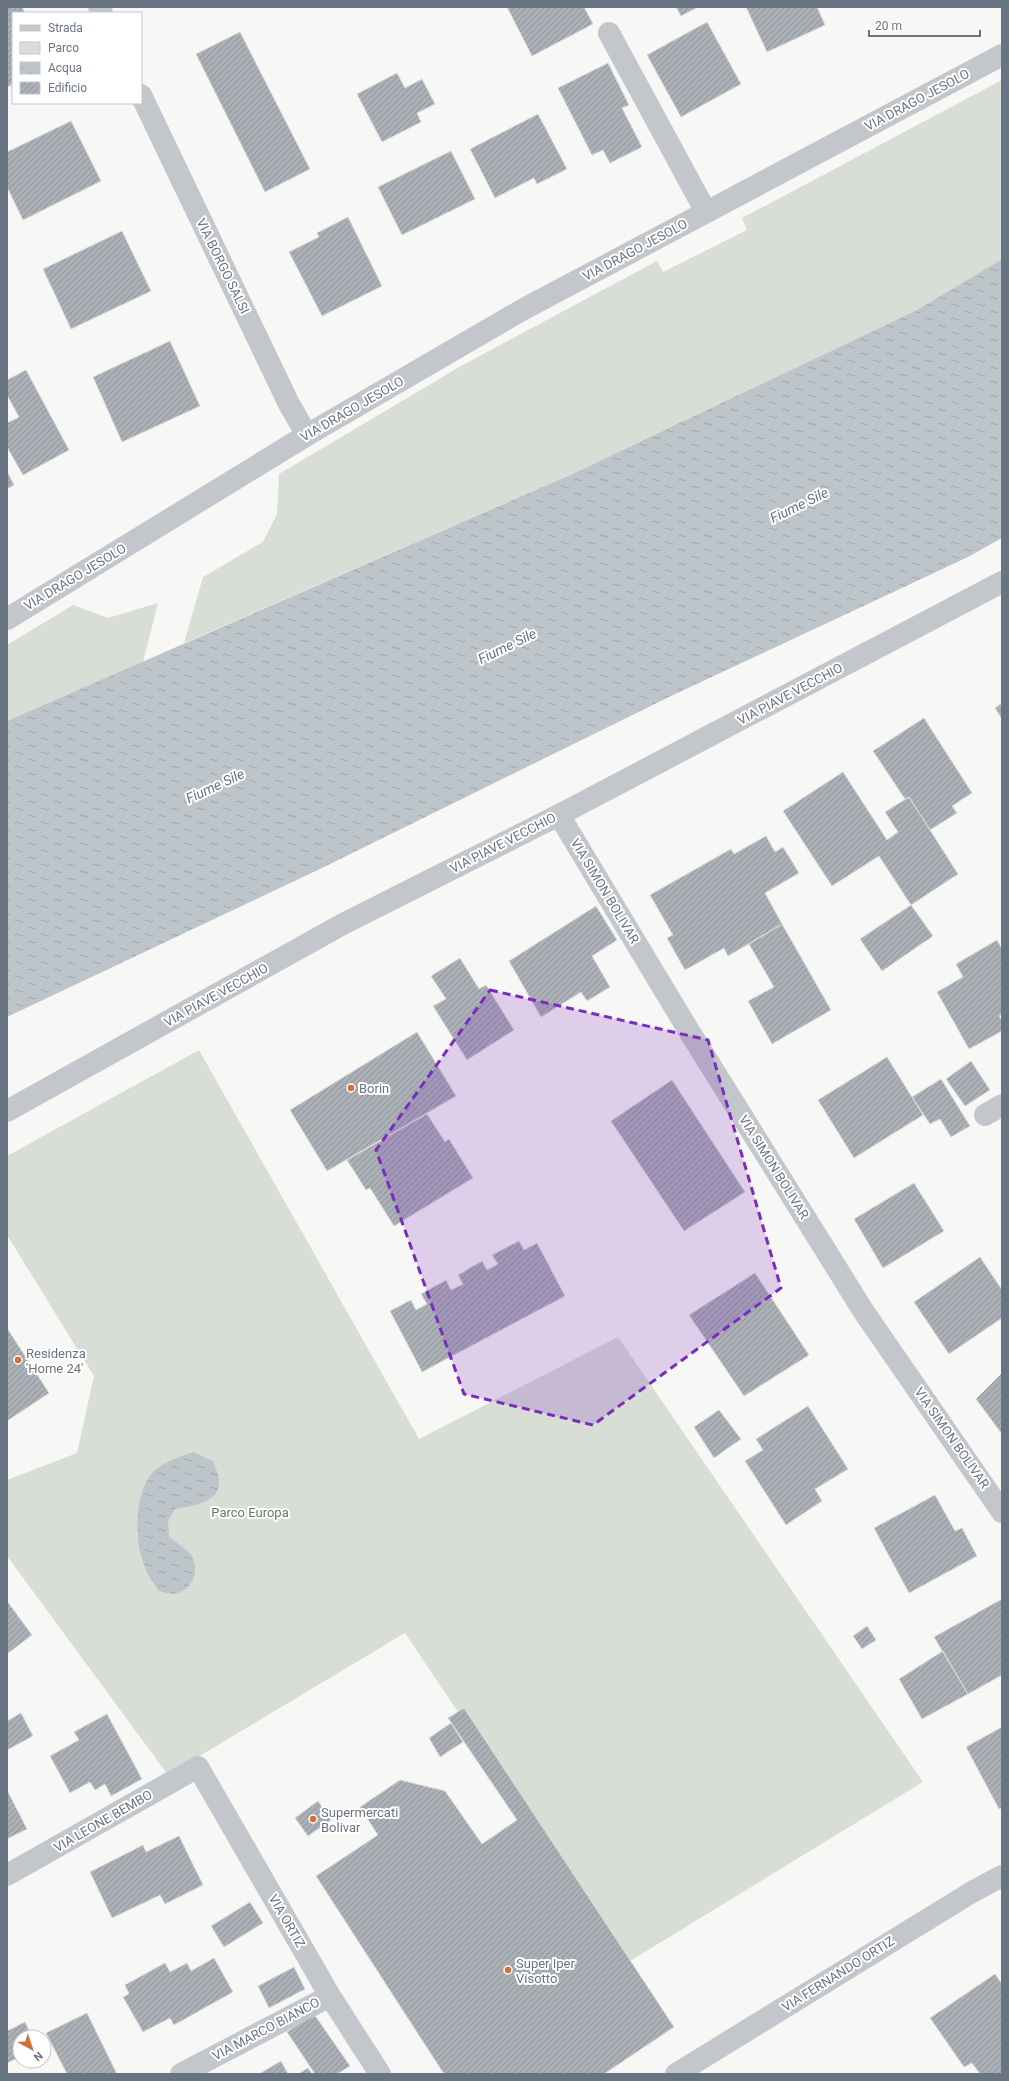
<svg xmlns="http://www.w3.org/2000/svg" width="1009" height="2081" font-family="Roboto,sans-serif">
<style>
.green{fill:#d8ded6}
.water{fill:url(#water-ripples)}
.building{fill:url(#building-hatch);stroke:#d9d9d7}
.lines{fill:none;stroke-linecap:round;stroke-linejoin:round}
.minor{stroke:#c3c6ca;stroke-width:22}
.marked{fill:#7b2cbf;fill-opacity:0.2;stroke:#7b2cbf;stroke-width:3;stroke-dasharray:8 5;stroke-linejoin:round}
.poi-dot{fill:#d56f37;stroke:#fff;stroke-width:1.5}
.labels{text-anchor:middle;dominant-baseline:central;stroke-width:4;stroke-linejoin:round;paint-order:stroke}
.street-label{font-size:13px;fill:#697483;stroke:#fff}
.poi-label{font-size:13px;fill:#697483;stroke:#fff;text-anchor:start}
.park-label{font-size:13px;fill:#697b67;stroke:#fff}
.water-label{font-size:14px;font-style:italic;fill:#64747f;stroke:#fff}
</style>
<defs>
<pattern id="water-ripples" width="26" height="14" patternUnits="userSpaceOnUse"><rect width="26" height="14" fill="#bdc5cb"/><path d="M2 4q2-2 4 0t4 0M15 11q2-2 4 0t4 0" fill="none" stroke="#9ea5aa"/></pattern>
<pattern id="building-hatch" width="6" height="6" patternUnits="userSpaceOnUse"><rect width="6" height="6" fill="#abb0b7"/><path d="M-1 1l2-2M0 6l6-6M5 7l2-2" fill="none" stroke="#8f949a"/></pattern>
</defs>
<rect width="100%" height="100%" fill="#f7f7f5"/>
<!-- green -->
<path class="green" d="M1002 80V259L917 310 570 475 184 643 203 577 263 542 277 514 279 474 461 366 657 261 663 272 747 230 742 218Z
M158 603 143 662 7 721V645L73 605 108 618Z
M199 1050 419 1439 618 1337 923 1782 630 1961 464 1708 458 1712 405 1633 168 1775 7 1556V1480L77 1453 94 1376 7 1235V1156Z"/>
<!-- water -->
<path class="water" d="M1002 259V538L968 557 671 696 322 868 7 1017V721L570 475 917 310Z
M193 1452 213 1461C215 1467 218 1473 219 1479 222 1503 191 1506 175 1509L168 1521 169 1537C174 1541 190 1551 192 1556 203 1578 183 1602 160 1591 157 1590 155 1585 153 1582 134 1557 132 1503 149 1477 157 1464 179 1457 193 1452Z"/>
<!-- building -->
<path class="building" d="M7 7H22L25 13H13V84L7 87Z
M507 7H584L593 24 532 56Z
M676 7H698L681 16Z
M746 7H817L825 25 767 52Z
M707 22 741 84 681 117 647 55Z
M240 32 310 169 265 192 196 54Z
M608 63 629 105 622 108 642 147 610 163 603 150 592 155 558 88Z
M397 73 405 88 422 79 435 104 417 113 421 122 382 142 357 94Z
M538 114 567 169 537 184 534 178 495 198 470 149Z
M71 121 101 181 23 220 7 187V152Z
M451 151 475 199 402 235 378 187Z
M348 217 382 286 322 316 289 252 319 237 317 233Z
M122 231 151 291 71 329 43 269Z
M170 341 200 406 122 442 93 377Z
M26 370 69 450 23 475 7 447V423L19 417 7 395V380Z
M7 471 14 485 7 489Z
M1002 703V719L995 708Z
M924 718 972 793 952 806 957 813 930 830 909 797 905 799 873 751Z
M843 772 887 840 898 832 885 812 909 797 958 874 911 905 879 856 832 886 783 811Z
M766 836 775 852 783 847 799 873 765 893 782 924 728 956 724 948 685 970 667 938 673 935 650 895 731 849 734 854Z
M911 905 933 936 882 971 860 939Z
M596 906 617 940 592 956 610 987 587 1001 581 992 541 1017 509 961Z
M782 924 831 1010 772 1044 748 1001 774 987 749 944Z
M997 940 1002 949V1014L999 1016 1002 1021V1031L969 1049 937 992 963 977 956 964Z
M460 958 479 989 486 985 514 1030 467 1060 433 1006 446 999 431 976Z
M417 1032 456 1096 327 1171 290 1110Z
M887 1057 923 1115 854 1158 818 1100Z
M971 1061 990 1090 965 1106 946 1079Z
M941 1079 970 1126 951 1137 940 1119 930 1124 912 1097Z
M672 1080 745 1192 684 1231 611 1121Z
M427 1114 445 1142 449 1139 473 1178 394 1226 370 1188 366 1190 347 1160Z
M914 1183 944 1231 883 1268 854 1219Z
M519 1241 524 1250 537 1243 565 1296 422 1372 390 1311 411 1300 416 1310 427 1304 421 1294 446 1280 451 1290 463 1284 458 1275 482 1261 487 1270 498 1264 492 1255Z
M980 1257 1002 1290V1318L949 1354 914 1302Z
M755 1273 809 1355 744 1396 689 1315Z
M7 1328 49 1393 7 1421Z
M1002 1373V1434L976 1399Z
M808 1406 848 1469 815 1489 822 1501 786 1525 745 1461 763 1450 756 1439Z
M719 1410 741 1439 714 1458 694 1427Z
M935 1495 955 1531 962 1528 977 1556 909 1593 874 1528Z
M1002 1599V1675L968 1694 934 1637Z
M7 1601 32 1635 7 1654Z
M867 1626 876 1640 862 1649 853 1636Z
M943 1651 968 1694 922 1719 899 1679Z
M464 1708 674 2027 604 2074H444L316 1876 378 1835 360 1807 400 1780 445 1791 482 1844 517 1820 448 1718Z
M21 1713 33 1736 7 1750V1721Z
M107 1714 142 1779 111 1796 105 1784 95 1790 90 1782 70 1793 50 1756 79 1740 74 1732Z
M451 1723 463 1742 440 1757 429 1738Z
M1002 1727V1808L999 1809 966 1747Z
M7 1790 27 1829 7 1839Z
M318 1801 331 1820 308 1836 295 1818Z
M179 1836 203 1885 165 1904 160 1895 112 1918 90 1872 143 1845 146 1852Z
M250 1902 263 1923 224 1947 211 1926Z
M214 1958 233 1992 174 2025 170 2018 143 2032 123 1997 129 1994 125 1985 165 1963 170 1972 187 1963 191 1971Z
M294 1967 305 1989 269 2008 258 1986Z
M995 1974 1002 1984V2074H980L972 2063 964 2067 930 2018Z
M87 2013 117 2074H67L46 2033Z
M314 2014 350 2066 337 2074H315L287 2032Z
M25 2022 32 2037H20V2057L7 2063V2031Z
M281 2061 288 2074H259Z
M308 2068 312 2074H298Z"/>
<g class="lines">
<!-- minor -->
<path class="minor" d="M99 7 102 13
M609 33 706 212
M141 95 289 404 307 435
M7 619 307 435 522 310 1002 55
M559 815 689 1031 864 1312 1002 1512
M7 1111 343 924 559 815 1002 582
M985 1115 1002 1105
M7 1875 198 1767 330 1996 380 2074
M181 2074 330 1996
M676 2074 972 1892 1002 1876"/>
</g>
<!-- marked area -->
<path class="marked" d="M490 990 708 1040 781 1288 593 1425 464 1394 376 1150Z"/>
<!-- markers -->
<g class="poi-dot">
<circle cx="351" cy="1088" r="4"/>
<circle cx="18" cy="1360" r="4"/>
<circle cx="313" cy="1819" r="4"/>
<circle cx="508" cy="1970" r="4"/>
</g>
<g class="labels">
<!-- street labels -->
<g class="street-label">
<text transform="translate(917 100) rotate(-28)">VIA DRAGO JESOLO</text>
<text transform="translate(635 250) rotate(-28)">VIA DRAGO JESOLO</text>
<text transform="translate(223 266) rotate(64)">VIA BORGO SALSI</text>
<text transform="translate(352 409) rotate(-30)">VIA DRAGO JESOLO</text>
<text transform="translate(75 577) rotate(-31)">VIA DRAGO JESOLO</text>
<text transform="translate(790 694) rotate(-28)">VIA PIAVE VECCHIO</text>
<text transform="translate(503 843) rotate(-27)">VIA PIAVE VECCHIO</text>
<text transform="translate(605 891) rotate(59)">VIA SIMON BOLIVAR</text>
<text transform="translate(216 995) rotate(-29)">VIA PIAVE VECCHIO</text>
<text transform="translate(774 1167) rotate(58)">VIA SIMON BOLIVAR</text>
<text transform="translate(952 1438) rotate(55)">VIA SIMON BOLIVAR</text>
<text transform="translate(103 1821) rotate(-30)">VIA LEONE BEMBO</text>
<text transform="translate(287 1921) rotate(60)">VIA ORTIZ</text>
<text transform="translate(838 1974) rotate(-32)">VIA FERNANDO ORTIZ</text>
<text transform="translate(266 2029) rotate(-28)">VIA MARCO BIANCO</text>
</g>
<!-- poi labels -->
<g class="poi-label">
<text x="359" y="1088">Borin</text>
<text x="26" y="1353">Residenza<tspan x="26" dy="15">'Home 24'</tspan></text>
<text x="321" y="1812">Supermercati<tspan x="321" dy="15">Bolivar</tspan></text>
<text x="516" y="1963">Super Iper<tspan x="516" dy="15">Visotto</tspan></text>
</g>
<!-- park labels -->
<g class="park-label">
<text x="250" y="1512">Parco Europa</text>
</g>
<!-- water labels -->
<g class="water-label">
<text transform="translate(799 505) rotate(-26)">Fiume Sile</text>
<text transform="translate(507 646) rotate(-26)">Fiume Sile</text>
<text transform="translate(215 786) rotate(-25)">Fiume Sile</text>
</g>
</g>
<!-- border -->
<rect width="1009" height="2081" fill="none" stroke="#697483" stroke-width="16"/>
<!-- legend -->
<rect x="12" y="12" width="130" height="92" fill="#ffffff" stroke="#c3c7cd"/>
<rect x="20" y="25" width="20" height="6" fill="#c3c6ca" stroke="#c3c7cd"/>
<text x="48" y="32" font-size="12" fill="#697483">Strada</text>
<rect x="20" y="42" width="20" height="12" fill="#d8ded6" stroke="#c3c7cd"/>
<text x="48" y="52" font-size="12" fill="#697483">Parco</text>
<rect x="20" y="62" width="20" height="12" fill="url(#water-ripples)" stroke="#c3c7cd"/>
<text x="48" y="72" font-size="12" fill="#697483">Acqua</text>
<rect x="20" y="82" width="20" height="12" fill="url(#building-hatch)" stroke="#c3c7cd"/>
<text x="48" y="92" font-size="12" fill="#697483">Edificio</text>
<!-- north arrow -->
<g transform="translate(32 2049) rotate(140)"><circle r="19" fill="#ffffff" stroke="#c3c7cd"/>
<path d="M0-3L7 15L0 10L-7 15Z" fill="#d56f37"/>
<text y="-6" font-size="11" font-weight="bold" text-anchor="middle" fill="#697483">N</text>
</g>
<!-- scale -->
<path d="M869 30v6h111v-6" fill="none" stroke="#697483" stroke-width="2"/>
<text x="875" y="30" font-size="12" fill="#697483" stroke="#ffffff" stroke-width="3" paint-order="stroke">20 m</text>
</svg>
